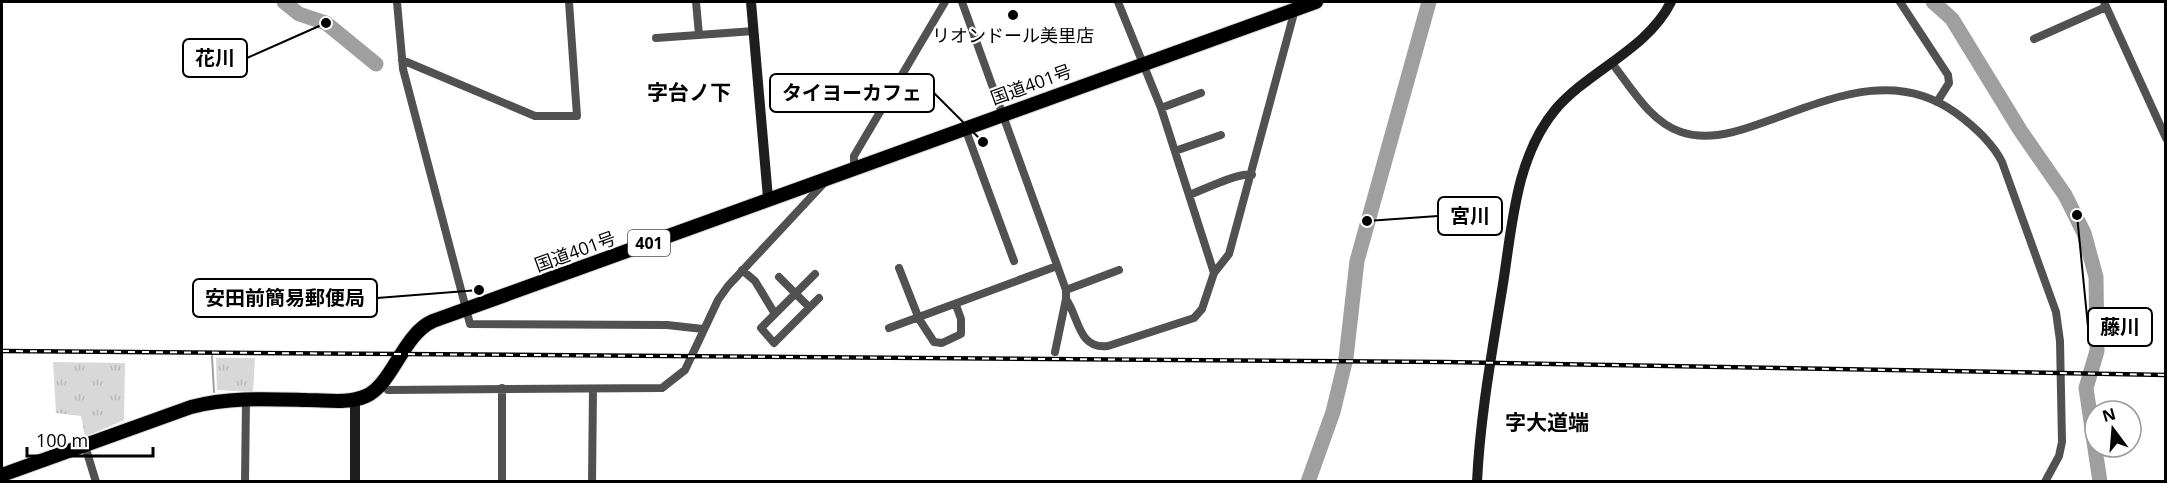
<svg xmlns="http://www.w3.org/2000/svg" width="2167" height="483" font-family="'Open Sans','Noto Sans JP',sans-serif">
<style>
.grass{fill:url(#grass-tufts)}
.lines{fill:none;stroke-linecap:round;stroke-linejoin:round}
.stream{stroke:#9f9f9f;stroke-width:2}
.river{stroke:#9f9f9f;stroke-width:15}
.highway-casing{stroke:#dbdbdb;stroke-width:16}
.street{stroke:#515151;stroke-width:8}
.secondary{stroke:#1e1e1e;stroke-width:10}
.highway{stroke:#000;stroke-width:14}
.rail-casing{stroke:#000;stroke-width:4.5}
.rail{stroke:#fff;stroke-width:2;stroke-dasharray:7;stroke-linecap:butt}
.poi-dot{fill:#000;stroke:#fff;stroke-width:2}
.labels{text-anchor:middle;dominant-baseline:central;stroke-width:4.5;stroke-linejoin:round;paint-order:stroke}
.shield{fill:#fff;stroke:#4c4c4c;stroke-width:1.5}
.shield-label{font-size:16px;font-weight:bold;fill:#000}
.poi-label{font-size:18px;fill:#000;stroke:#fff}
.street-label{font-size:18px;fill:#000;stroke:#fff}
.quarter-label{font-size:21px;font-weight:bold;fill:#000;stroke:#fff}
.leader{fill:none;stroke:#000;stroke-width:2}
.callout-dot{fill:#000;stroke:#fff;stroke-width:2}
.callout{fill:#fff;stroke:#000;stroke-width:2}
.callout-label{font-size:20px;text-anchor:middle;font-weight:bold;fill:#000}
</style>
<defs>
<pattern id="grass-tufts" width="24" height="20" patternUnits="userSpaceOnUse" patternTransform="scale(1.5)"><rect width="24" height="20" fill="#d8d8d8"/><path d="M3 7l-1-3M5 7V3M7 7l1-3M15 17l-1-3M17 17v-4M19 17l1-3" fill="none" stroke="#b8b8b8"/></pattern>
</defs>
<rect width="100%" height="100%" fill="#fff"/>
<!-- grass -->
<path class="grass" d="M216 358H255L253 392 217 390Z
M53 362 125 363 124 420 85 437 81 416 56 413Z"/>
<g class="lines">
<!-- stream -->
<path class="stream" d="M212 356 214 392"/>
<!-- river -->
<path class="river" d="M284 2 299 14 326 23 376 64
M1933 2 1952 19 2020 130 2065 195 2084 233 2096 277 2097 351 2086 388 2100 482
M1308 482 1333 412 1346 358 1357 261 1429 2"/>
<defs>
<path id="highway" d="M2 475 191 407C229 397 268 399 307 400 326 400 348 404 366 396 392 385 403 334 433 321L1316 2"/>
</defs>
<!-- highway casing -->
<use href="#highway" class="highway-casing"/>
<!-- street -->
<path class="street" d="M397 2 403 69 470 324 667 325 703 329
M696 2 699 35
M962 2 1066 290V299L1055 352
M1900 2 1948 75 1949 83 1937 102
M2104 2 2166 138
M656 38 754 31
M2034 39 2106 7
M402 60 535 116H577L569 2
M1611 62C1631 87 1650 122 1681 132 1705 140 1730 134 1753 126 1820 104 1890 65 1956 113 1975 127 1992 142 2002 162L2056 312 2060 341 2062 442 2059 456 2045 482
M1161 108 1201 93
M965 128 1014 261
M1175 151 1221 135
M854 167V156L945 2
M1189 195C1203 190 1241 171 1252 175
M899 268 919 319 934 342 942 343 961 334V319L956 305
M742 270 755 281 775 314
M1214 273 1229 254 1297 2
M815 274 761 328 774 343 819 298
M779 277 809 307
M1066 290 1119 270
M1066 299C1079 317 1078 350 1108 346L1194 318 1202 309 1214 273 1161 108 1118 2
M889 328 1057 266
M502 388V482
M388 390 662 388 685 370 718 300 728 286 825 182
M85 446 96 482
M245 482 246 400
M592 482 593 389"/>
<!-- secondary -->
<path class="secondary" d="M751 2 768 198
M355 482V399
M1477 482C1480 419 1491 358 1501 296 1512 234 1513 161 1555 110 1589 70 1647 50 1671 2"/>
<!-- highway -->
<use href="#highway" class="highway"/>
<defs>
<path id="rail" d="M2 351 1445 362 2166 375"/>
</defs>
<!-- rail casing -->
<use href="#rail" class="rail-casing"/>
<!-- rail -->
<use href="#rail" class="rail"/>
</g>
<!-- markers -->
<circle class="poi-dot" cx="1013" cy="15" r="6"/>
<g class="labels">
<!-- shield labels -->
<rect class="shield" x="628" y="230" width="42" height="26" rx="4.5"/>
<g class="shield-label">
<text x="649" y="243">401</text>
</g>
<!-- poi labels -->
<g class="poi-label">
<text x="1013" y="35">リオンドール美里店</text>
</g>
<!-- street labels -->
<g class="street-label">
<text transform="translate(1031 84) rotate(-20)">国道401号</text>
<text transform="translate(575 251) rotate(-20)">国道401号</text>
</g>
<!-- quarter labels -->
<g class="quarter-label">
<text x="689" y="92">字台ノ下</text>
<text x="1547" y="422">字大道端</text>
</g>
</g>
<!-- callouts -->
<path class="leader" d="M326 23L247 58M983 142L934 93M1367 221L1438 216M479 290L377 298M2077 215L2088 327"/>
<g class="callout-dot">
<circle cx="326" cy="23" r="6"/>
<circle cx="983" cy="142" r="6"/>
<circle cx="1367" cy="221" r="6"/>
<circle cx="479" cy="290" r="6"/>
<circle cx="2077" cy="215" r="6"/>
</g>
<g class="callout">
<rect x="183" y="39" width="64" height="38" rx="6"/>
<rect x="770" y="74" width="164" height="38" rx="6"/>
<rect x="1438" y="197" width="64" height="38" rx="6"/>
<rect x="193" y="279" width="184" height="38" rx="6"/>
<rect x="2088" y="308" width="64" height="38" rx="6"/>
</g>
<g class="callout-label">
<text x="215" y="65">花川</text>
<text x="852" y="100">タイヨーカフェ</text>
<text x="1470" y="223">宮川</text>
<text x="285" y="305">安田前簡易郵便局</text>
<text x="2120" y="334">藤川</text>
</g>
<!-- border -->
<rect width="2167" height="483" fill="none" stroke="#000000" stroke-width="6"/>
<!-- north arrow -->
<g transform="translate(2113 429) rotate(344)"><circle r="28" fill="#ffffff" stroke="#999999" stroke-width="1.5"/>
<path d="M0-4.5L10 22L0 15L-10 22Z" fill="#000000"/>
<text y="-9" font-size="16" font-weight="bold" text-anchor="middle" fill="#000000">N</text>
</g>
<!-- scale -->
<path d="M27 447v9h126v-9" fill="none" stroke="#000000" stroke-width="3"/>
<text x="36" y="447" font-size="18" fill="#000000" stroke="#ffffff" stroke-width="4.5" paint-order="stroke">100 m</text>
</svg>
